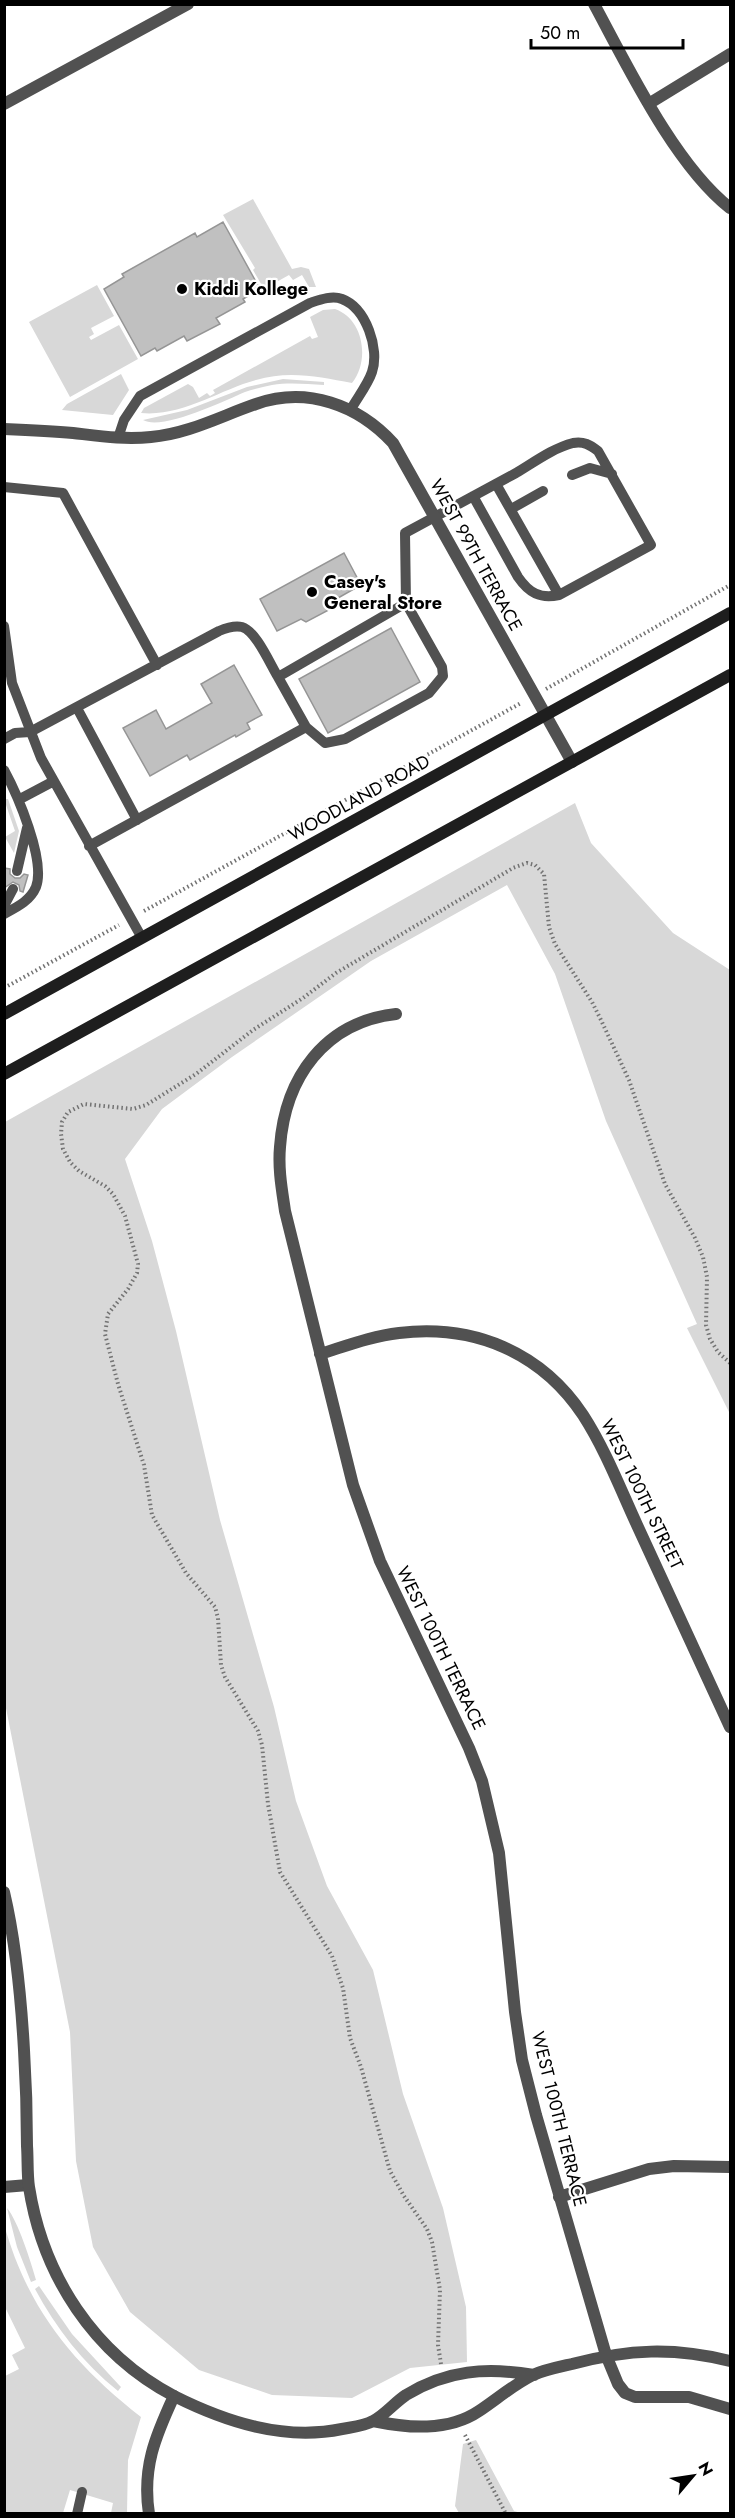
<svg xmlns="http://www.w3.org/2000/svg" width="735" height="2518" font-family="Jost,sans-serif">
<style>
.green{fill:#d8d8d8}
.building{fill:#c0c0c0;stroke:#959595;stroke-width:1.5}
.lines{fill:none;stroke-linecap:round;stroke-linejoin:round}
.path{stroke:#737373;stroke-width:4;stroke-dasharray:1.5 3;stroke-linecap:butt}
.service{stroke:#515151;stroke-width:10}
.minor{stroke:#515151;stroke-width:12}
.tertiary{stroke:#515151;stroke-width:12}
.secondary{stroke:#1e1e1e;stroke-width:12}
.poi-dot{fill:#000;stroke:#fff;stroke-width:2}
.labels{text-anchor:middle;dominant-baseline:central;stroke-width:4.5;stroke-linejoin:round;paint-order:stroke}
.poi-label{font-size:18px;font-weight:bold;fill:#000;stroke:#fff;text-anchor:start}
.street-label{font-size:18px;fill:#000;stroke:#fff}
</style>
<rect width="100%" height="100%" fill="#fff"/>
<!-- green -->
<path class="green" d="M253 199 292 269 301 267 309 269 316 287H309L302 275 293 280 289 275 264 289 253 270 255 268 223 215Z
M97 285 114 316 91 328 94 334 89 337 91 340 119 325 138 359 70 397 29 322Z
M335 309C364 319 370 361 352 383 320 377 289 370 256 380 219 390 182 417 141 413L144 408 188 384 193 387 199 398 207 393 210 396 215 393 213 390 310 336 312 339 318 337 310 317 323 310Z
M121 374 129 390 113 415 62 410 67 404Z
M283 379 324 382V385C306 384 289 382 272 385 263 387 253 389 245 392 224 401 162 431 143 420L187 410 247 387Z
M5 799H8L19 831 14 853 5 837 15 831 5 802Z
M575 803 591 843 673 933 730 970V1414L687 1328 697 1324 606 1121 555 974 507 885 371 961 232 1057 162 1109 125 1159 152 1241 176 1331 220 1520 274 1707 296 1801 327 1886 373 1970 403 2094 443 2208 466 2307 467 2362 410 2368 352 2398 272 2395 199 2370 130 2312 93 2247 76 2161 70 2032 5 1703V1122Z
M7 2208C18 2221 31 2262 36 2280L31 2282 17 2247Z
M4 2224C27 2308 73 2364 141 2417L128 2460 127 2513H111L113 2503 70 2490 63 2513H5V2376L19 2369 12 2355 25 2348 5 2307Z
M39 2286 72 2334 119 2385 121 2387 118 2391C83 2363 56 2328 35 2289Z
M476 2440 514 2511 521 2513H459L455 2506 463 2444Z"/>
<!-- building -->
<path class="building" d="M223 222 260 289 243 299 245 302 216 318 220 324 187 341 184 336 157 351 155 348 141 356 104 289 124 277 122 274 195 233 197 237Z
M344 553 361 585 338 598V605L306 622 301 619 277 631 260 599Z
M391 628 420 682 328 733 299 679Z
M234 665 262 715 247 723 250 729 236 737 235 735 190 760 187 755 150 776 123 728 156 710 166 729 212 703 201 684Z
M4 868 10 869V874L15 878H20L24 874 28 875 23 892 20 891 19 885 13 882 4 888Z"/>
<g class="lines">
<!-- path -->
<path class="path" d="M546 689 730 585
M144 911 521 703
M4 988 119 925
M441 2364 438 2345 440 2290 432 2242 427 2229 404 2196 390 2171 361 2067 350 2038 343 1988 332 1956 280 1872 268 1804 262 1745 258 1731 225 1677 221 1665 218 1618 215 1607 186 1573 152 1515 144 1465 118 1384 105 1334 108 1314 128 1289 137 1273 138 1264 125 1216 113 1194 105 1186 79 1171 70 1162 63 1149 61 1134 62 1122 68 1112 84 1104 133 1109 146 1105 196 1074 253 1030 303 998 336 973 513 868 527 863 535 865 544 874 549 927 555 944 592 1002 601 1020 629 1080 665 1184 695 1238 703 1257 707 1277 706 1325 710 1339 718 1352 730 1363
M465 2435 506 2514"/>
<!-- service -->
<path class="service" d="M118 438 124 420 140 396 310 303C319 300 332 295 342 299 366 308 380 349 372 372 368 384 358 397 351 409
M572 475 590 468 612 474
M496 484 559 595
M4 487 63 493 157 665
M511 509 543 491
M4 626 12 683 41 758 142 938
M77 708 137 820
M306 727 325 743 345 739 429 693 443 676 442 667 406 603
M4 739 15 733 30 732 219 631C226 628 234 625 242 627 256 631 270 664 278 677L406 603 405 533C442 513 479 493 516 473 533 463 553 448 573 443 584 441 590 445 598 451L651 545 559 595C540 599 529 593 518 577L473 496
M4 770C17 794 46 860 36 887 30 901 17 907 4 914
M20 799 54 781
M89 846 306 727 278 677
M17 871 27 828
M4 906 13 889
M77 2514 82 2492"/>
<!-- minor -->
<path class="minor" d="M594 4C628 67 675 165 730 208
M650 103 730 54
M4 104 188 4
M4 429C27 430 50 431 73 433 99 436 125 440 151 437 188 434 221 416 256 404 307 386 358 405 393 443L572 762
M396 1014C325 1022 285 1077 280 1147 278 1169 282 1190 285 1211L353 1485 380 1561 469 1748 482 1781 499 1853 515 2012 522 2060 536 2115 606 2355 618 2384 625 2393 635 2397H689L730 2409
M320 1354C346 1346 372 1336 399 1333 474 1324 541 1352 583 1415 605 1449 620 1488 637 1525 668 1592 699 1659 730 1727
M4 2187 28 2185
M559 2197 649 2169 674 2166 730 2167
M373 2421C407 2428 448 2432 479 2411 497 2399 513 2385 533 2375 544 2370 559 2367 572 2364 629 2349 673 2347 730 2361
M149 2514C142 2468 155 2437 174 2396 226 2422 284 2441 342 2429 352 2427 364 2426 373 2421 385 2415 394 2403 406 2395 447 2370 486 2367 534 2375"/>
<!-- tertiary -->
<path class="tertiary" d="M4 1892C16 1943 21 1997 24 2050 26 2082 27 2114 27 2146 28 2159 27 2174 29 2187 43 2276 94 2354 174 2396"/>
<!-- secondary -->
<path class="secondary" d="M4 1014 730 613
M4 1074 730 675"/>
</g>
<!-- markers -->
<g class="poi-dot">
<circle cx="182" cy="289" r="6"/>
<circle cx="312" cy="592" r="6"/>
</g>
<g class="labels">
<!-- poi labels -->
<g class="poi-label">
<text x="194" y="289">Kiddi Kollege</text>
<text x="324" y="582">Casey's<tspan x="324" dy="21">General Store</tspan></text>
</g>
<!-- street labels -->
<g class="street-label">
<text transform="translate(476 555) rotate(61)">WEST 99TH TERRACE</text>
<text transform="translate(359 798) rotate(-29)">WOODLAND ROAD</text>
<text transform="translate(642 1494) rotate(64)">WEST 100TH STREET</text>
<text transform="translate(441 1648) rotate(64)">WEST 100TH TERRACE</text>
<text transform="translate(559 2119) rotate(76)">WEST 100TH TERRACE</text>
</g>
</g>
<!-- border -->
<rect width="735" height="2518" fill="none" stroke="#000000" stroke-width="12"/>
<!-- north arrow -->
<g transform="translate(693 2476) rotate(61)" stroke="#ffffff" stroke-width="4.5" paint-order="stroke">
<path d="M0-4.5L10 22L0 15L-10 22Z" fill="#000000"/>
<text y="-9" font-size="16" font-weight="bold" text-anchor="middle" fill="#000000">N</text>
</g>
<!-- scale -->
<path d="M531 39v9h152v-9" fill="none" stroke="#000000" stroke-width="3"/>
<text x="540" y="39" font-size="18" fill="#000000" stroke="#ffffff" stroke-width="4.5" paint-order="stroke">50 m</text>
</svg>
